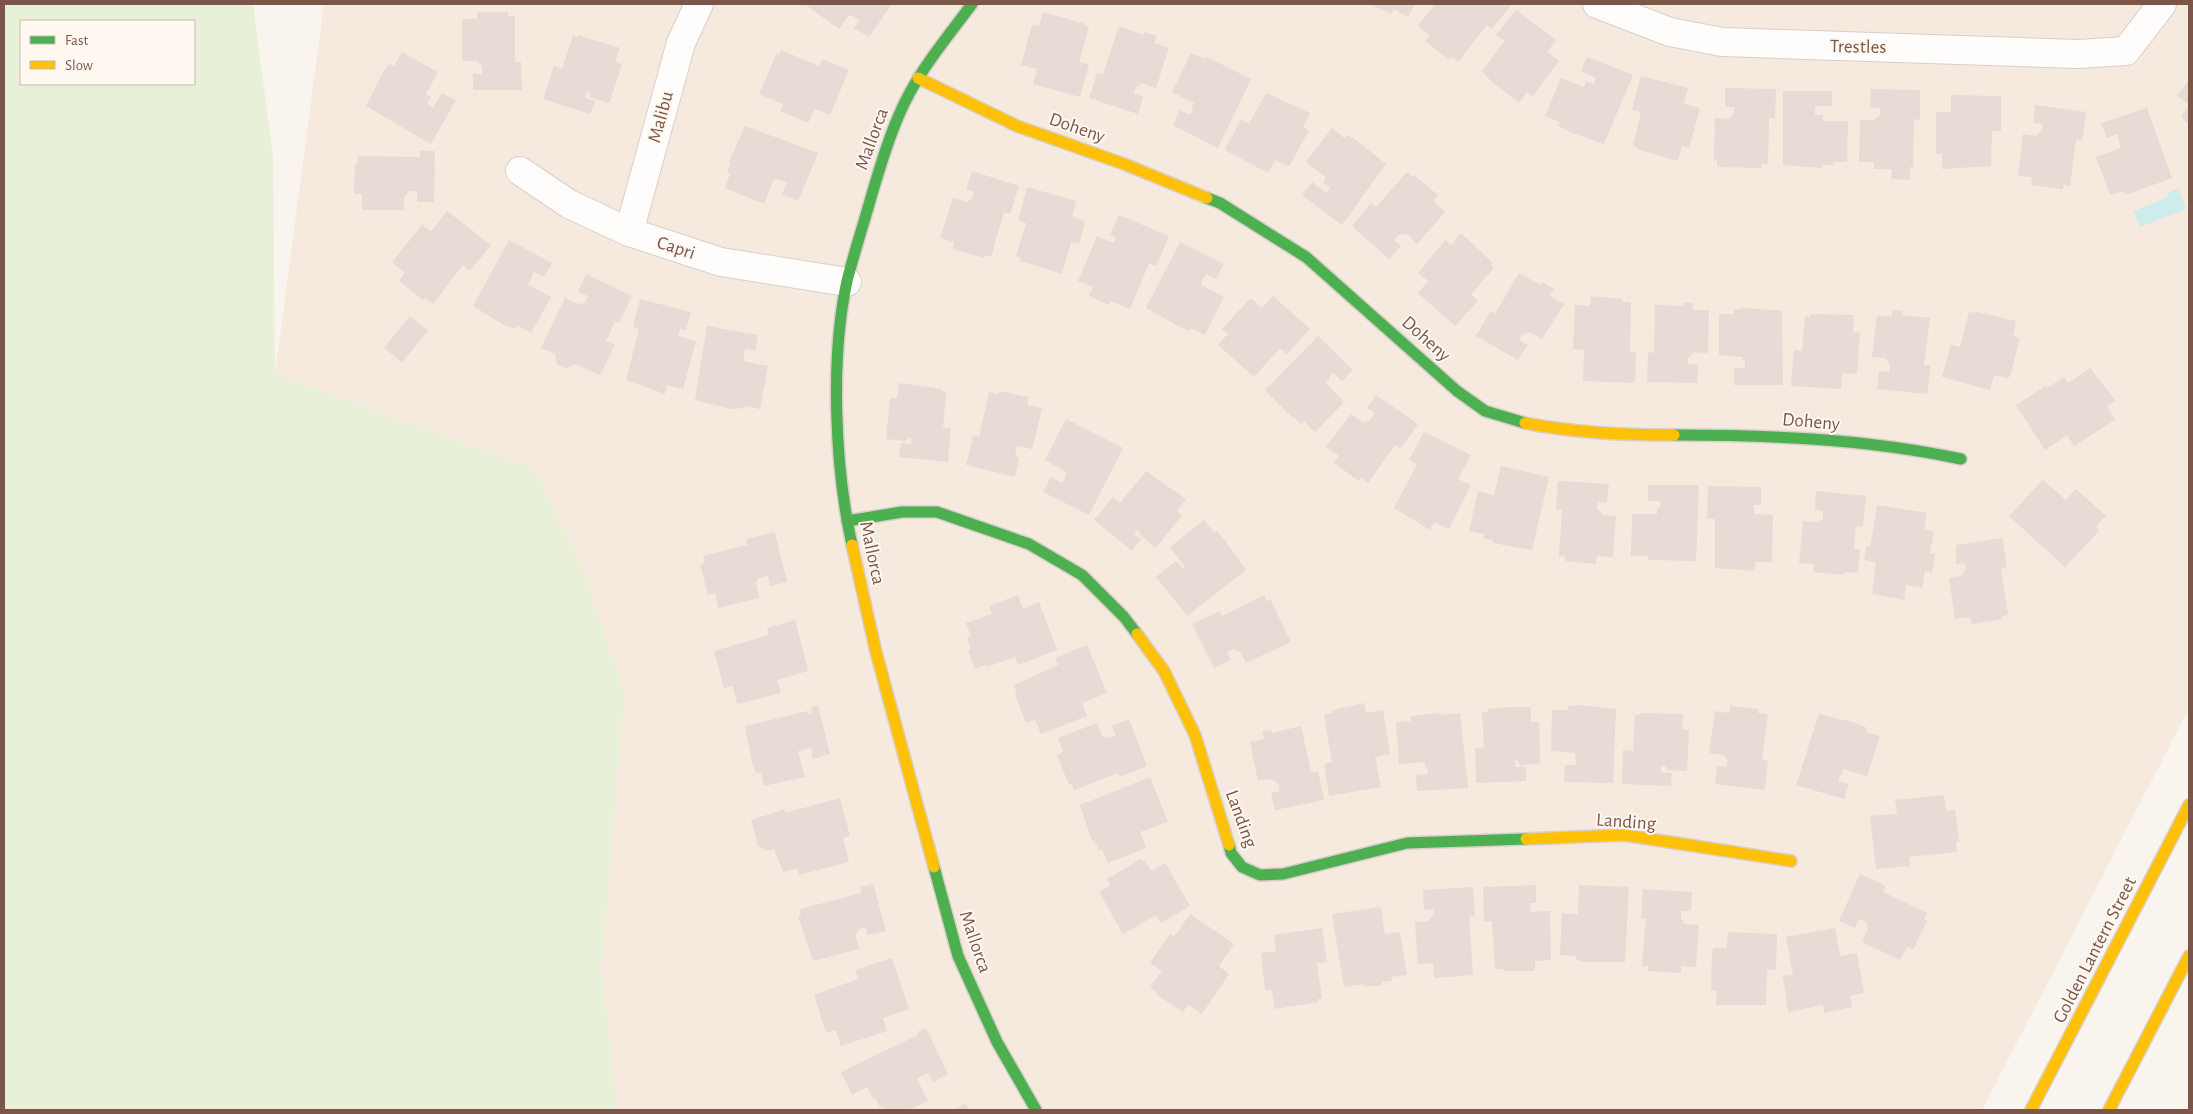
<svg xmlns="http://www.w3.org/2000/svg" width="2193" height="1114" font-family="'Alegreya Sans',sans-serif">
<style>
.residential{fill:#f6e9de}
.green{fill:#e8f1d7;fill-rule:evenodd}
.water{fill:#ceeceb}
.building{fill:#e6dbd5}
.lines{fill:none;stroke-linecap:round;stroke-linejoin:round}
.street-casing{stroke:#d9cfca;stroke-width:30}
.fast-casing{stroke:#d9cfc9;stroke-width:14}
.slow-casing{stroke:#d9cfc9;stroke-width:14}
.street{stroke:#fefdfc;stroke-width:28}
.fast{stroke:#4caf50;stroke-width:11}
.slow{stroke:#ffc107;stroke-width:11}
.labels{text-anchor:middle;dominant-baseline:central;stroke-width:4;stroke-linejoin:round;paint-order:stroke}
.street-label{font-size:19px;fill:#7c5649;stroke:#fff8f1}
</style>
<rect width="100%" height="100%" fill="#f9f4ee"/>
<!-- residential -->
<path class="residential" d="M324 4H2189V708L1982 1110H585L275 374Z"/>
<!-- green -->
<path class="green" d="M4 4H253L273 157 275 374 534 469 580 563 624 692 601 970 617 1110H4ZM21 21H194V84H21Z"/>
<!-- water -->
<path class="water" d="M2178 189 2186 209 2140 227 2134 211 2168 197 2167 193Z"/>
<!-- building -->
<path class="building" d="M805 4H892L869 37 854 28 859 20 853 16H848L839 29Z
M1370 4H1415L1408 17 1394 9 1391 14Z
M1435 4H1510L1511 5 1492 29 1487 25 1458 62 1452 57 1450 60 1425 41 1430 35 1418 26Z
M1516 10 1556 40 1547 52 1559 61 1532 97 1527 92 1519 103 1492 82 1482 71 1505 41 1496 35Z
M477 12H508V16H515V62H521L522 90H473V74H482V66L477 61H462V19H477Z
M1043 12 1085 24 1084 26 1089 27 1079 62 1089 64 1080 97 1033 84 1037 69 1021 65 1032 25 1039 26Z
M1119 26 1143 35 1144 32 1157 36 1154 43 1169 48 1156 88 1142 83 1136 87 1133 93 1143 97 1138 114 1089 98 1097 73 1103 74Z
M578 35 620 48 615 62 622 64 610 101 607 103 590 97V93L586 92 585 98 595 101 590 114 543 99 554 66 562 69 573 36 577 37Z
M781 50 819 66 823 59 849 70 830 115 815 109 808 123 780 111 783 104 759 94 777 53 779 55Z
M402 52 438 72 426 94 431 97 427 104 433 108 442 93 456 100 431 144 366 106 383 72 390 64 394 66Z
M1191 53 1205 59 1206 57 1215 61 1251 79 1218 148 1173 125 1180 110 1190 115 1193 110 1191 109 1194 103 1172 92Z
M1587 57 1633 75 1604 144 1567 131 1568 130 1558 126 1560 122 1545 116 1561 78 1584 87 1586 81 1594 84 1596 78 1581 71Z
M1641 76 1688 88 1684 104 1700 108 1689 148 1682 146 1678 161 1637 149V147L1633 146 1641 112 1632 110Z
M2189 80V105L2177 96Z
M1725 88 1776 89 1775 118H1769L1768 164H1761V168L1717 167V160H1714L1715 118 1729 119 1734 114V107H1725Z
M1871 89 1920 90V120L1914 119 1913 167H1910V180L1891 179 1892 169H1874V162H1859L1860 120H1874L1880 115V108H1870Z
M1783 91H1832V106H1815V115H1823V121H1848L1847 162H1833V165H1822V168L1783 165Z
M1266 93 1310 113 1303 127 1309 130 1290 165 1288 166 1275 160 1268 173 1225 150 1241 119 1249 124Z
M1951 95 2001 96V131H1992L1991 166 1942 169V154H1936V112H1951Z
M2035 105 2086 112 2082 141 2076 140 2070 186 2063 185V189L2031 185 2032 177 2018 176 2023 134 2036 136 2042 130 2043 124 2033 123Z
M2189 105V125L2181 117Z
M2147 108 2172 178 2126 195 2124 191 2110 195 2096 157 2121 148 2117 134 2107 138 2101 123Z
M745 126 818 153 798 201 782 194 787 183 780 180 774 179 764 204 725 188 730 174 727 172 731 162H729Z
M1332 128 1344 138 1347 135 1356 140 1386 164 1342 225 1302 195 1312 182 1326 193 1330 187 1323 183 1326 178 1306 162Z
M420 151H435L434 202H417V191H410L404 197V210H362V194H354L355 163H358V156L420 157Z
M972 171 1019 186 1010 214 1004 212 991 257 985 255 984 258 953 249 954 242 940 238 953 198 967 202 972 199 974 192 966 190Z
M1407 172 1412 177 1414 175 1438 195 1433 201 1445 212 1417 244 1407 234 1398 235 1394 240 1401 246 1389 259 1352 226 1371 203 1376 207Z
M1027 187 1076 201 1072 216 1085 222 1079 244 1071 242 1062 274 1020 261 1021 258 1016 256 1026 223 1018 221Z
M447 211 491 245 470 271 463 265 433 304 425 298 423 300 399 281 405 273 392 262 422 225 431 231Z
M1119 215 1169 236 1156 266 1149 263 1130 309 1110 301 1109 305 1089 296 1093 287 1078 281 1097 236 1114 243 1116 238 1110 235Z
M1461 233 1493 263 1491 265 1494 268 1471 294 1478 301 1455 326 1418 293 1428 281 1418 273 1445 240 1451 245Z
M509 240 552 263 544 277 534 272 528 285 551 297 531 333 518 326 516 329 504 325 473 306Z
M1180 242 1224 264 1216 279 1206 274 1202 280 1201 285 1224 297 1205 335 1191 328 1190 331 1180 327 1146 308Z
M1519 273 1540 285 1542 282 1554 289 1550 296 1564 304 1542 339 1530 332 1522 335 1519 340 1528 345 1518 360 1476 336 1491 311 1495 314Z
M586 274 632 296 619 323 615 321 606 341 615 345 600 375 575 364 566 369 557 364 555 354 541 348 565 298 577 304 585 303 588 296 578 292Z
M1273 296 1310 329 1287 354 1280 348 1254 377 1218 345 1228 334 1222 329 1249 300 1252 299 1262 308Z
M1591 296 1622 299V302H1631L1630 351 1636 352 1635 383 1583 381 1584 350 1573 349 1575 305 1590 306Z
M640 299 691 312 686 330 680 329 678 336 696 341 683 389 667 385 665 394 626 380 639 329 633 327Z
M1684 303H1693V310H1709L1708 353 1694 352 1688 358V364L1698 365 1697 383 1647 382 1648 352 1654 353 1655 305 1684 306Z
M1745 308 1782 311 1783 385H1734V368H1745V361H1743V357L1719 355V314H1734V310Z
M1893 310 1903 311 1902 315 1930 318 1924 365H1931L1927 394 1877 389 1879 371 1889 372 1890 365 1885 358 1872 357 1877 315 1891 317Z
M1974 311 2016 321 2013 336 2020 338 2010 376 2008 378 1994 375 1990 390 1942 377 1951 345 1960 347 1969 312 1973 314Z
M1810 314 1854 315 1853 332 1860 333 1857 374 1842 373 1841 389 1791 386 1794 350 1802 351 1805 316 1810 317Z
M410 316 428 331 402 362 384 348Z
M707 326 758 335 755 351 745 349 743 361 768 366 760 409 745 406 744 408 732 409 695 400Z
M1318 336 1353 370 1342 381 1333 373 1329 378 1330 379 1326 383 1344 402 1315 432 1304 421 1301 424 1293 416 1292 417 1265 390Z
M2090 368 2116 401 2107 406 2115 420 2074 446 2067 435 2045 450 2016 405 2046 386 2047 388 2064 377 2068 383Z
M899 383 942 389V391L946 392 943 428H951L948 462 899 457 901 443 911 444V438H908L906 441 886 439 890 398H897Z
M998 391 1029 397 1027 405 1042 408 1032 449 1017 446 1015 454 1019 459 1015 477 966 465 973 436 979 437 989 392 998 394Z
M1376 395 1418 424 1400 449 1395 445 1368 483 1361 478 1359 481 1334 463 1339 456 1326 447 1351 414 1363 422 1369 421 1375 413 1367 408Z
M1066 419 1123 448 1089 515 1043 492 1051 477 1062 483 1065 478 1066 472 1045 460Z
M1424 432 1471 455 1458 479 1471 485 1449 529 1434 522 1430 530 1394 508 1417 464 1409 460Z
M1501 466 1549 477 1532 550 1493 543 1494 541 1483 538 1484 534 1469 531 1478 491 1494 495Z
M1146 471 1186 499 1177 511 1182 515 1156 548 1139 534 1140 532 1137 530 1134 534 1141 539 1132 551 1094 520 1113 497 1120 503Z
M2043 480 2066 500 2076 489 2106 516 2096 526 2099 531 2065 567 2009 516Z
M1558 481 1609 484 1607 503 1598 502 1597 508 1603 515 1616 516 1613 557 1597 556 1596 564 1565 561V557L1559 556 1562 510H1556Z
M1648 485H1699L1696 561 1648 560V556H1631L1632 514H1657V508H1660V501H1648Z
M1708 486 1761 487V505H1754V514L1773 515 1772 562H1755V571L1715 568V519H1707Z
M1816 491 1866 496 1863 527 1856 526 1854 549H1860L1858 573 1844 572V575L1813 572 1814 564 1799 563 1803 521 1817 522 1823 519V511L1815 510Z
M1877 505 1927 513 1924 530 1934 531 1930 553 1935 554 1932 573 1925 571 1922 588 1906 585 1904 600 1872 594 1876 562 1864 560 1866 547H1870Z
M1204 520 1214 533 1217 531 1224 539 1246 570 1187 616 1156 577 1176 561 1183 569 1185 567 1170 547Z
M775 532 787 582 770 586 768 576 758 578 756 583 759 598 718 608 715 593 708 595 700 564 705 563 703 556 747 545 746 539Z
M2002 538 2007 567 2001 568 2008 615 2001 616 2002 619 1972 624 1970 617 1955 619 1949 578 1961 576 1966 569 1965 563 1956 564V545Z
M1018 595 1023 609 1039 602 1057 650 1018 665 1015 657 987 667 986 665 975 669 968 651 971 650 967 638 971 636 966 623 992 614 989 606Z
M1264 595 1267 601 1270 599 1291 642 1246 663 1241 652 1233 649 1227 652 1231 660 1214 668 1192 624 1220 611 1222 616Z
M795 620 808 671 777 680 781 693 737 704 733 686 724 688 714 651 769 635 767 628Z
M1087 645 1107 693 1082 703 1087 716 1041 734 1035 720 1026 723 1015 694 1017 693 1014 685 1058 665 1055 658Z
M1364 703 1366 713 1383 710 1390 754 1375 757 1381 787 1329 796 1324 764 1332 762 1324 715 1333 713V710Z
M818 705 830 754 813 759 811 748 798 751 805 777 764 786 761 772 756 773 752 763 745 726 808 711 809 714 812 713 811 707Z
M1579 705 1616 709 1613 783 1564 782 1565 765H1576V759H1575V753L1551 751 1552 710H1568V706Z
M1730 706 1758 709V713L1768 714 1762 760 1768 761 1765 790 1715 784 1717 766 1726 767 1728 760 1723 755 1709 753 1715 711 1729 713Z
M1512 707H1531V722H1539L1540 761 1539 764 1520 765 1517 760 1515 761V767H1526V781L1476 783 1475 748 1484 747 1482 712H1488L1487 709Z
M1440 713V715L1460 713 1468 788 1417 791 1416 775 1428 774 1427 767 1425 768V762L1399 764 1396 722 1411 721V716Z
M1640 713 1683 714 1682 729 1689 730 1687 771 1667 770 1665 766H1661V772L1672 773 1671 786 1622 784 1623 750 1633 751 1635 715H1640Z
M1819 714 1856 723 1867 728 1866 732 1880 736 1867 776 1843 769 1842 775H1840L1838 781 1849 784 1844 799 1796 785Z
M1129 719 1147 766 1120 777 1118 773 1074 790 1072 784 1069 785 1057 755 1063 752 1058 738 1097 723 1102 736 1109 738 1116 736 1112 726Z
M1301 726 1311 772 1318 771 1324 800 1275 810 1271 793 1280 791 1278 784 1271 779 1258 781 1250 742 1264 739 1262 731 1271 730 1272 733Z
M1150 777 1168 822 1140 832 1146 848 1108 863 1102 849 1099 850 1094 840 1092 841 1080 805Z
M1944 795 1946 811 1955 810 1959 841 1956 842 1957 852 1909 857 1910 866 1876 869 1870 816 1897 814 1895 800Z
M840 798 850 836 843 838 849 862 799 875 798 868 783 872 774 849 767 851 758 846 751 820 785 809V813Z
M1141 859 1143 861 1145 860 1151 871 1165 863 1190 906 1161 923 1156 915 1123 934 1099 892 1110 885 1107 879Z
M1860 874 1886 886 1883 892 1927 913 1924 920 1927 921 1913 950 1907 947 1900 960 1862 942 1868 930 1866 922 1859 919 1855 928 1839 921Z
M873 884 886 931 867 935 866 927 859 929 855 935 859 949 813 961 798 916 801 915 800 909 862 893 860 887Z
M1536 885V903H1530L1531 912 1550 911 1551 960 1535 961V971H1504V969H1495L1492 921H1484L1483 887Z
M1579 885 1629 887 1625 962H1586L1576 960V956L1560 955 1562 913 1578 914Z
M1473 887 1475 916 1469 917 1473 975 1434 978 1433 963 1418 964 1415 922 1428 921 1434 914 1433 909 1424 910 1423 890Z
M1643 889 1692 892 1691 911H1681V918L1684 924 1699 925 1696 967 1681 966V973L1648 971V966H1642L1646 919H1641Z
M1381 907 1385 934 1400 932 1407 975 1391 977 1392 981 1382 982V985L1365 987 1364 984 1344 987 1332 914Z
M1190 914 1234 944 1219 966 1229 974 1202 1014 1188 1005 1183 1012 1156 994 1158 993 1150 987 1162 971 1150 963 1170 934 1174 937Z
M1322 928 1327 962 1317 963 1322 998 1318 999V1002L1275 1009 1272 990H1265L1261 953 1276 951 1274 935Z
M1835 928 1840 956 1857 953 1864 993 1850 996 1852 1007 1824 1013 1823 1005 1788 1012 1783 976 1793 975 1786 937Z
M1728 932 1777 934 1776 970 1767 969 1766 1005H1716L1717 991 1711 990 1712 951 1714 948H1727Z
M892 958 909 1009 883 1018 887 1031 841 1046 836 1030 826 1033 814 995 858 979 855 970Z
M926 1028 948 1074 933 1082 928 1073 917 1079 928 1101 909 1110H885L883 1106 880 1107 875 1098 873 1099 867 1087 852 1095 841 1072 918 1035 917 1032Z
M965 1104 969 1110H954Z"/>
<g class="lines">
<defs>
<path id="street" d="M1597 4 1670 32 1722 42 2079 54 2126 51 2162 4
M520 171 569 204 629 232 721 262 847 282
M629 232 681 43 699 4"/>
<path id="fast" d="M1207 198 1220 203 1306 257 1457 391 1485 411 1525 423
M1674 435C1770 435 1867 439 1961 459
M847 521 902 512H937L1029 544 1082 575 1124 617 1137 634
M852 545C835 468 830 359 847 281 853 257 861 232 868 208 877 177 886 144 899 115 916 74 946 39 972 4
M1229 845 1231 853 1242 867 1260 875 1283 874 1407 843 1526 839
M934 867 958 956 997 1042 1036 1110"/>
<path id="slow" d="M918 78 1017 126 1124 164 1207 198
M1525 423C1575 433 1623 435 1674 435
M852 545 876 652 934 867
M1137 634 1164 671 1195 735 1229 845
M1526 839 1624 835 1791 861
M2031 1110 2189 805
M2109 1110 2189 956"/>
</defs>
<!-- street casing -->
<use href="#street" class="street-casing"/>
<!-- fast casing -->
<use href="#fast" class="fast-casing"/>
<!-- slow casing -->
<use href="#slow" class="slow-casing"/>
<!-- street -->
<use href="#street" class="street"/>
<!-- fast -->
<use href="#fast" class="fast"/>
<!-- slow -->
<use href="#slow" class="slow"/>
</g>
<g class="labels">
<!-- street labels -->
<g class="street-label">
<text transform="translate(1858 47) rotate(1)">Trestles</text>
<text transform="translate(661 117) rotate(-75)">Malibu</text>
<text transform="translate(1077 128) rotate(19)">Doheny</text>
<text transform="translate(872 139) rotate(-70)">Mallorca</text>
<text transform="translate(676 248) rotate(18)">Capri</text>
<text transform="translate(1426 339) rotate(42)">Doheny</text>
<text transform="translate(1811 422) rotate(5)">Doheny</text>
<text transform="translate(872 553) rotate(78)">Mallorca</text>
<text transform="translate(1241 819) rotate(70)">Landing</text>
<text transform="translate(1626 822) rotate(4)">Landing</text>
<text transform="translate(975 942) rotate(71)">Mallorca</text>
<text transform="translate(2095 950) rotate(-63)">Golden Lantern Street</text>
</g>
</g>
<!-- border -->
<rect width="2193" height="1114" fill="none" stroke="#7c5649" stroke-width="10"/>
<!-- legend -->
<rect x="20" y="20" width="175" height="65" fill="#fff8f1" stroke="#cbb7ae"/>
<rect x="30" y="36" width="25" height="8" fill="#4caf50" stroke="#cbb7ae"/>
<text x="65" y="45" font-size="15" fill="#7c5649">Fast</text>
<rect x="30" y="61" width="25" height="8" fill="#ffc107" stroke="#cbb7ae"/>
<text x="65" y="70" font-size="15" fill="#7c5649">Slow</text>
</svg>
